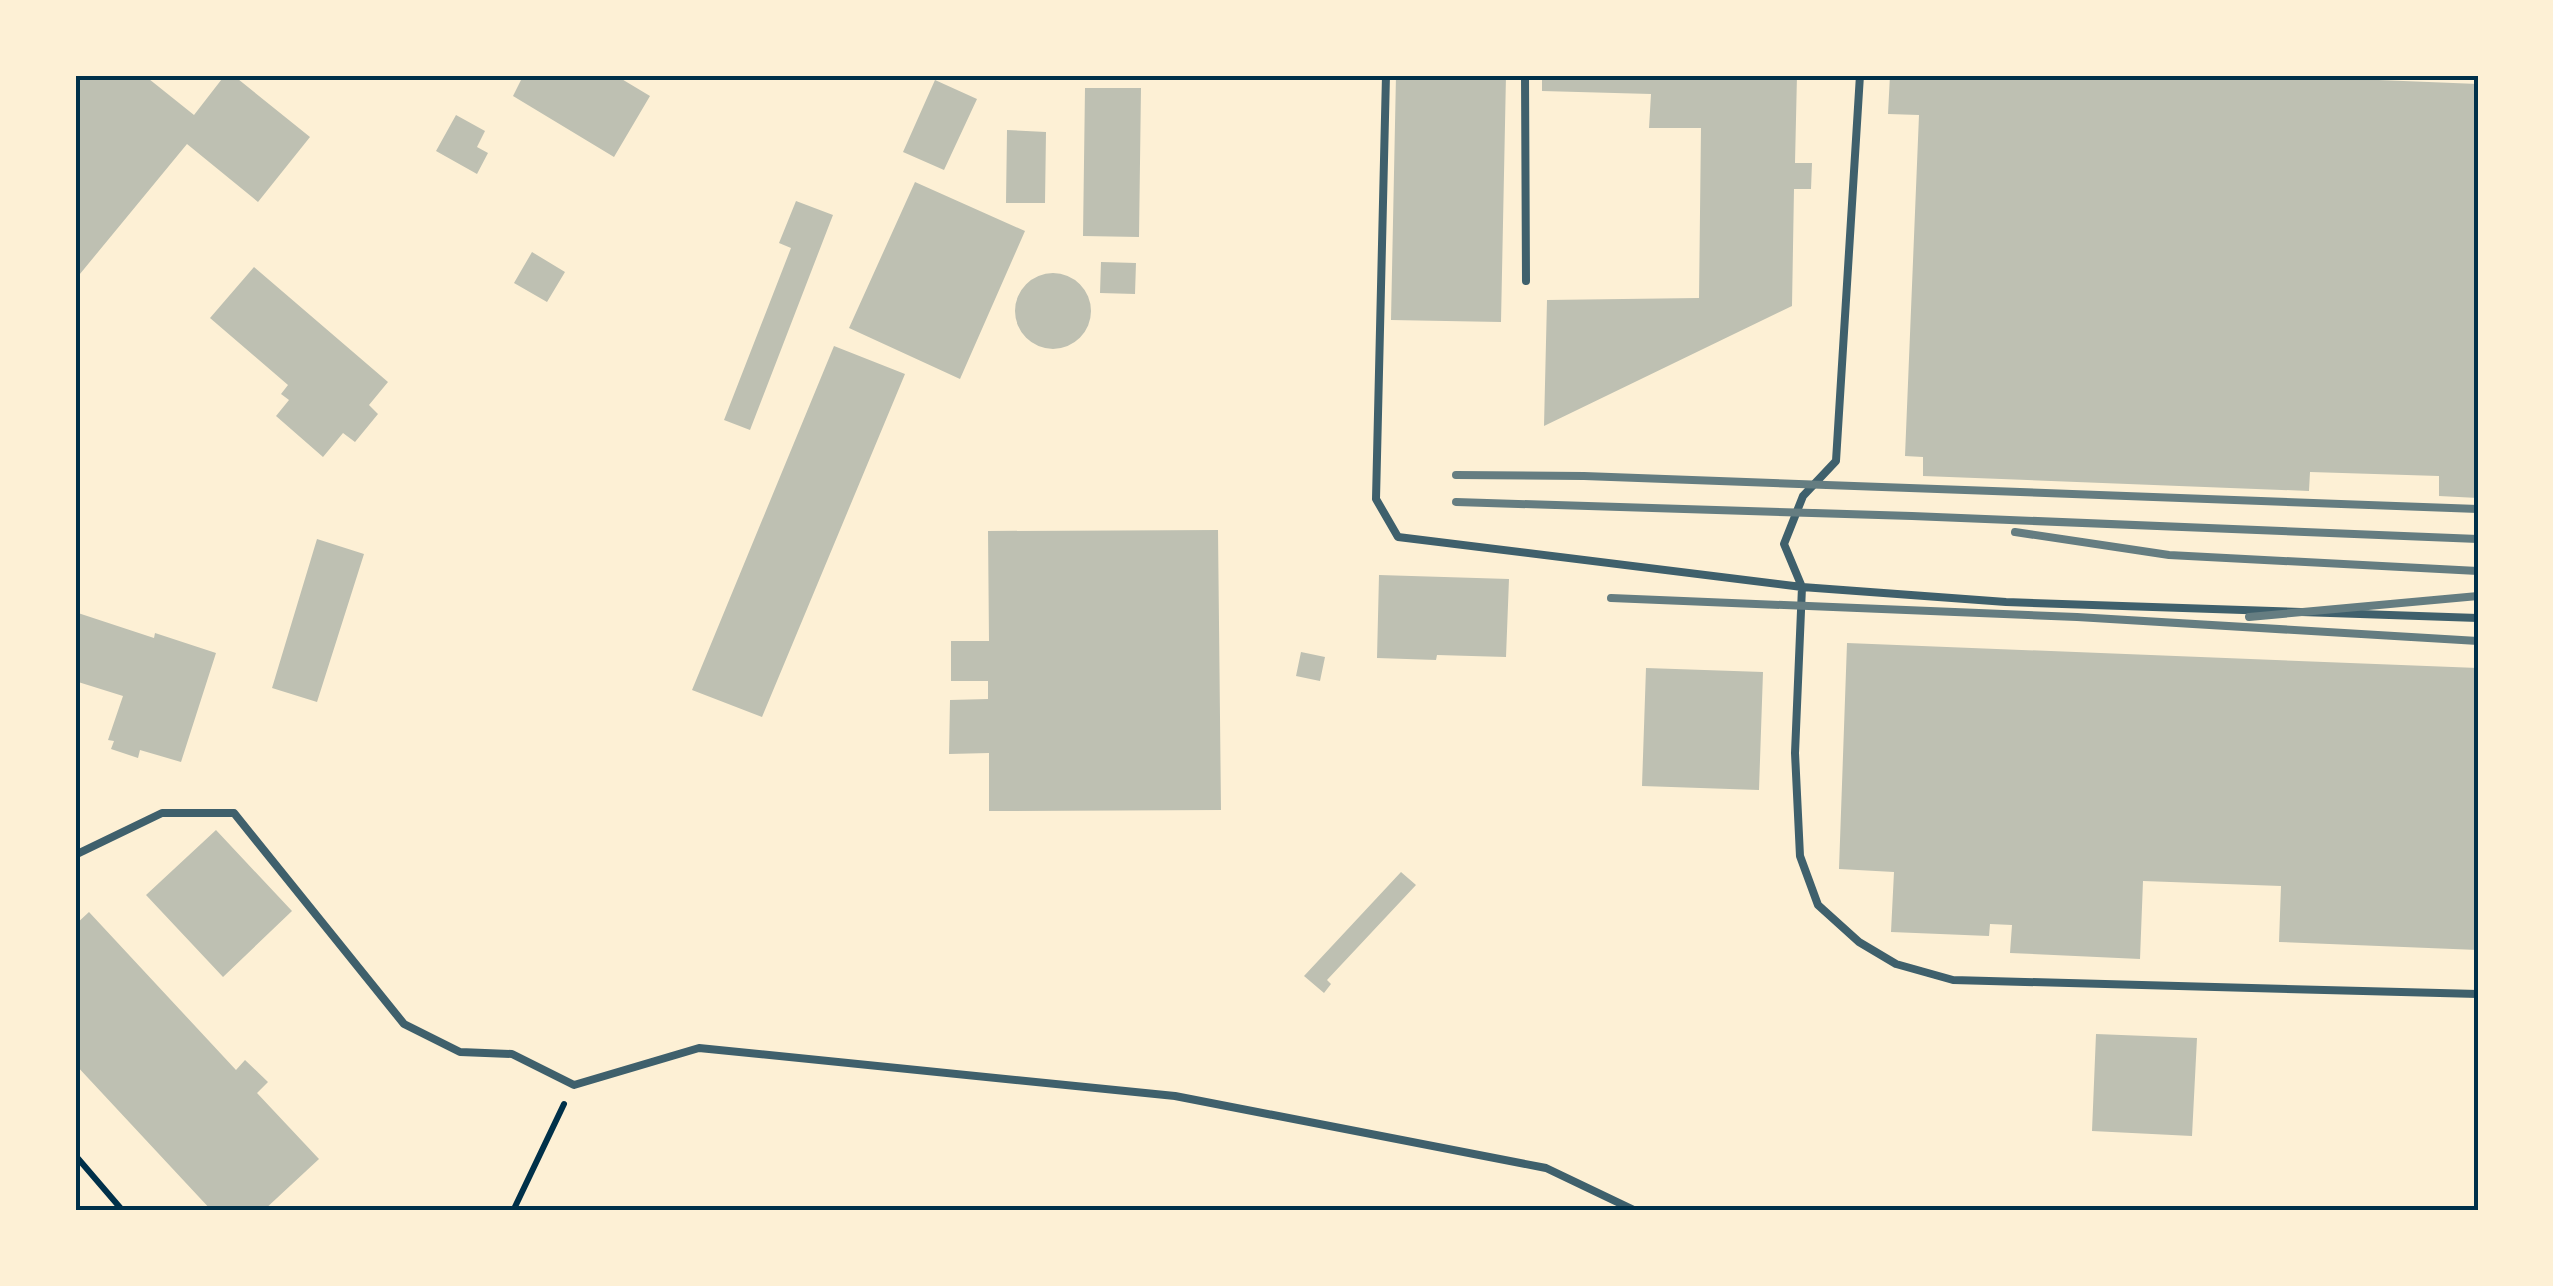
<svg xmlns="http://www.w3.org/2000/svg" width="2553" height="1286" font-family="Georgia,serif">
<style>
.building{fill:#bec0b2}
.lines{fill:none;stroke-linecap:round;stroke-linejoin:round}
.path{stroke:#003049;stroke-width:6}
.service{stroke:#3f606c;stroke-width:8}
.rail{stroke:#657d81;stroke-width:8}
.neatline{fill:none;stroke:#003049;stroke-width:4}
</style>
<rect width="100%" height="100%" fill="#fdf0d5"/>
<!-- building -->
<path class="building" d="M82 75H144L194 115 225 75H233L310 137 258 202 187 144 75 280V83Z
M513 75H615L650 96 614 157 513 96 521 80Z
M1396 75H1506L1501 322 1391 320Z
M1542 75H1797L1795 163H1812L1811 189H1794L1792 306 1544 426 1547 300 1699 298 1701 128H1649L1651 94 1542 91Z
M1890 75H2304V77L2478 84V498L2439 496V476L2310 472 2309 491 1923 476V457L1905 456 1919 115 1888 114Z
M935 80 977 99 944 170 903 152Z
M1085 88H1141L1139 237 1083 236Z
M456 115 485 131 477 147 488 153 477 174 436 151Z
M1007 130 1046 132 1045 203H1006Z
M915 182 1025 231 960 379 849 328Z
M796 201 833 215 750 430 724 420 791 248 779 243Z
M532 252 565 272 547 302 514 283Z
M1101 262 1136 263 1135 294 1100 293Z
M254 267 388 382 369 405 378 414 355 442 343 433 323 457 276 416 289 400 281 394 288 385 210 318Z
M1015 311a38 38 0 1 1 76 0a38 38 0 1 1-76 0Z
M834 346 905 374 762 717 692 690Z
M1218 530 1221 810 989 811V753L949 754 950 700 988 699V681H951V641H989L988 531Z
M317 539 364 554 317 702 272 688Z
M1379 575 1509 579 1506 657 1437 655 1436 660 1377 658Z
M75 612 154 638 155 633 216 653 181 762 140 750 138 758 111 749 114 741 108 740 123 696 75 681Z
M1847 643 2478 668V950L2279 942 2281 886 2143 881 2140 959 2010 953 2012 925 1990 924 1989 936 1891 932 1894 872 1839 869Z
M1301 652 1325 657 1320 681 1296 676Z
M1646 668 1763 672 1759 790 1642 786Z
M216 830 292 911 223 977 146 895Z
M1401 872 1416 885 1327 980 1331 984 1324 993 1304 976Z
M89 912 236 1070 245 1060 268 1082 257 1093 319 1159 263 1211H212L75 1064V925Z
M2096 1034 2197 1038 2192 1136 2092 1131Z"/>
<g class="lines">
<!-- path -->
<path class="path" d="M75 1155 123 1211
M513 1211 564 1104"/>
<!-- service -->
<path class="service" d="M1386 75 1376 499 1398 537 1802 587 1795 753 1800 856 1818 905 1859 942 1896 964 1953 980 2478 994
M1525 75 1526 281
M1860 75 1836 461 1803 496 1784 544 1802 587 2006 602 2478 618
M75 855 162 813H234L404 1024 460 1052 512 1054 574 1085 699 1048 1175 1096 1546 1168 1636 1211"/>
<!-- rail -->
<path class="rail" d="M1456 475 1584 476 2478 509
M1456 502 1912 516 2478 539
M2015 532 2169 555 2478 571
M1611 598 2077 617 2478 641
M2249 617 2478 596"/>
</g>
<!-- border -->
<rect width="2553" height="1286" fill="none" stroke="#fdf0d5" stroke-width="155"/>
<rect x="78" y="78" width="2398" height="1130" class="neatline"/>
</svg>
